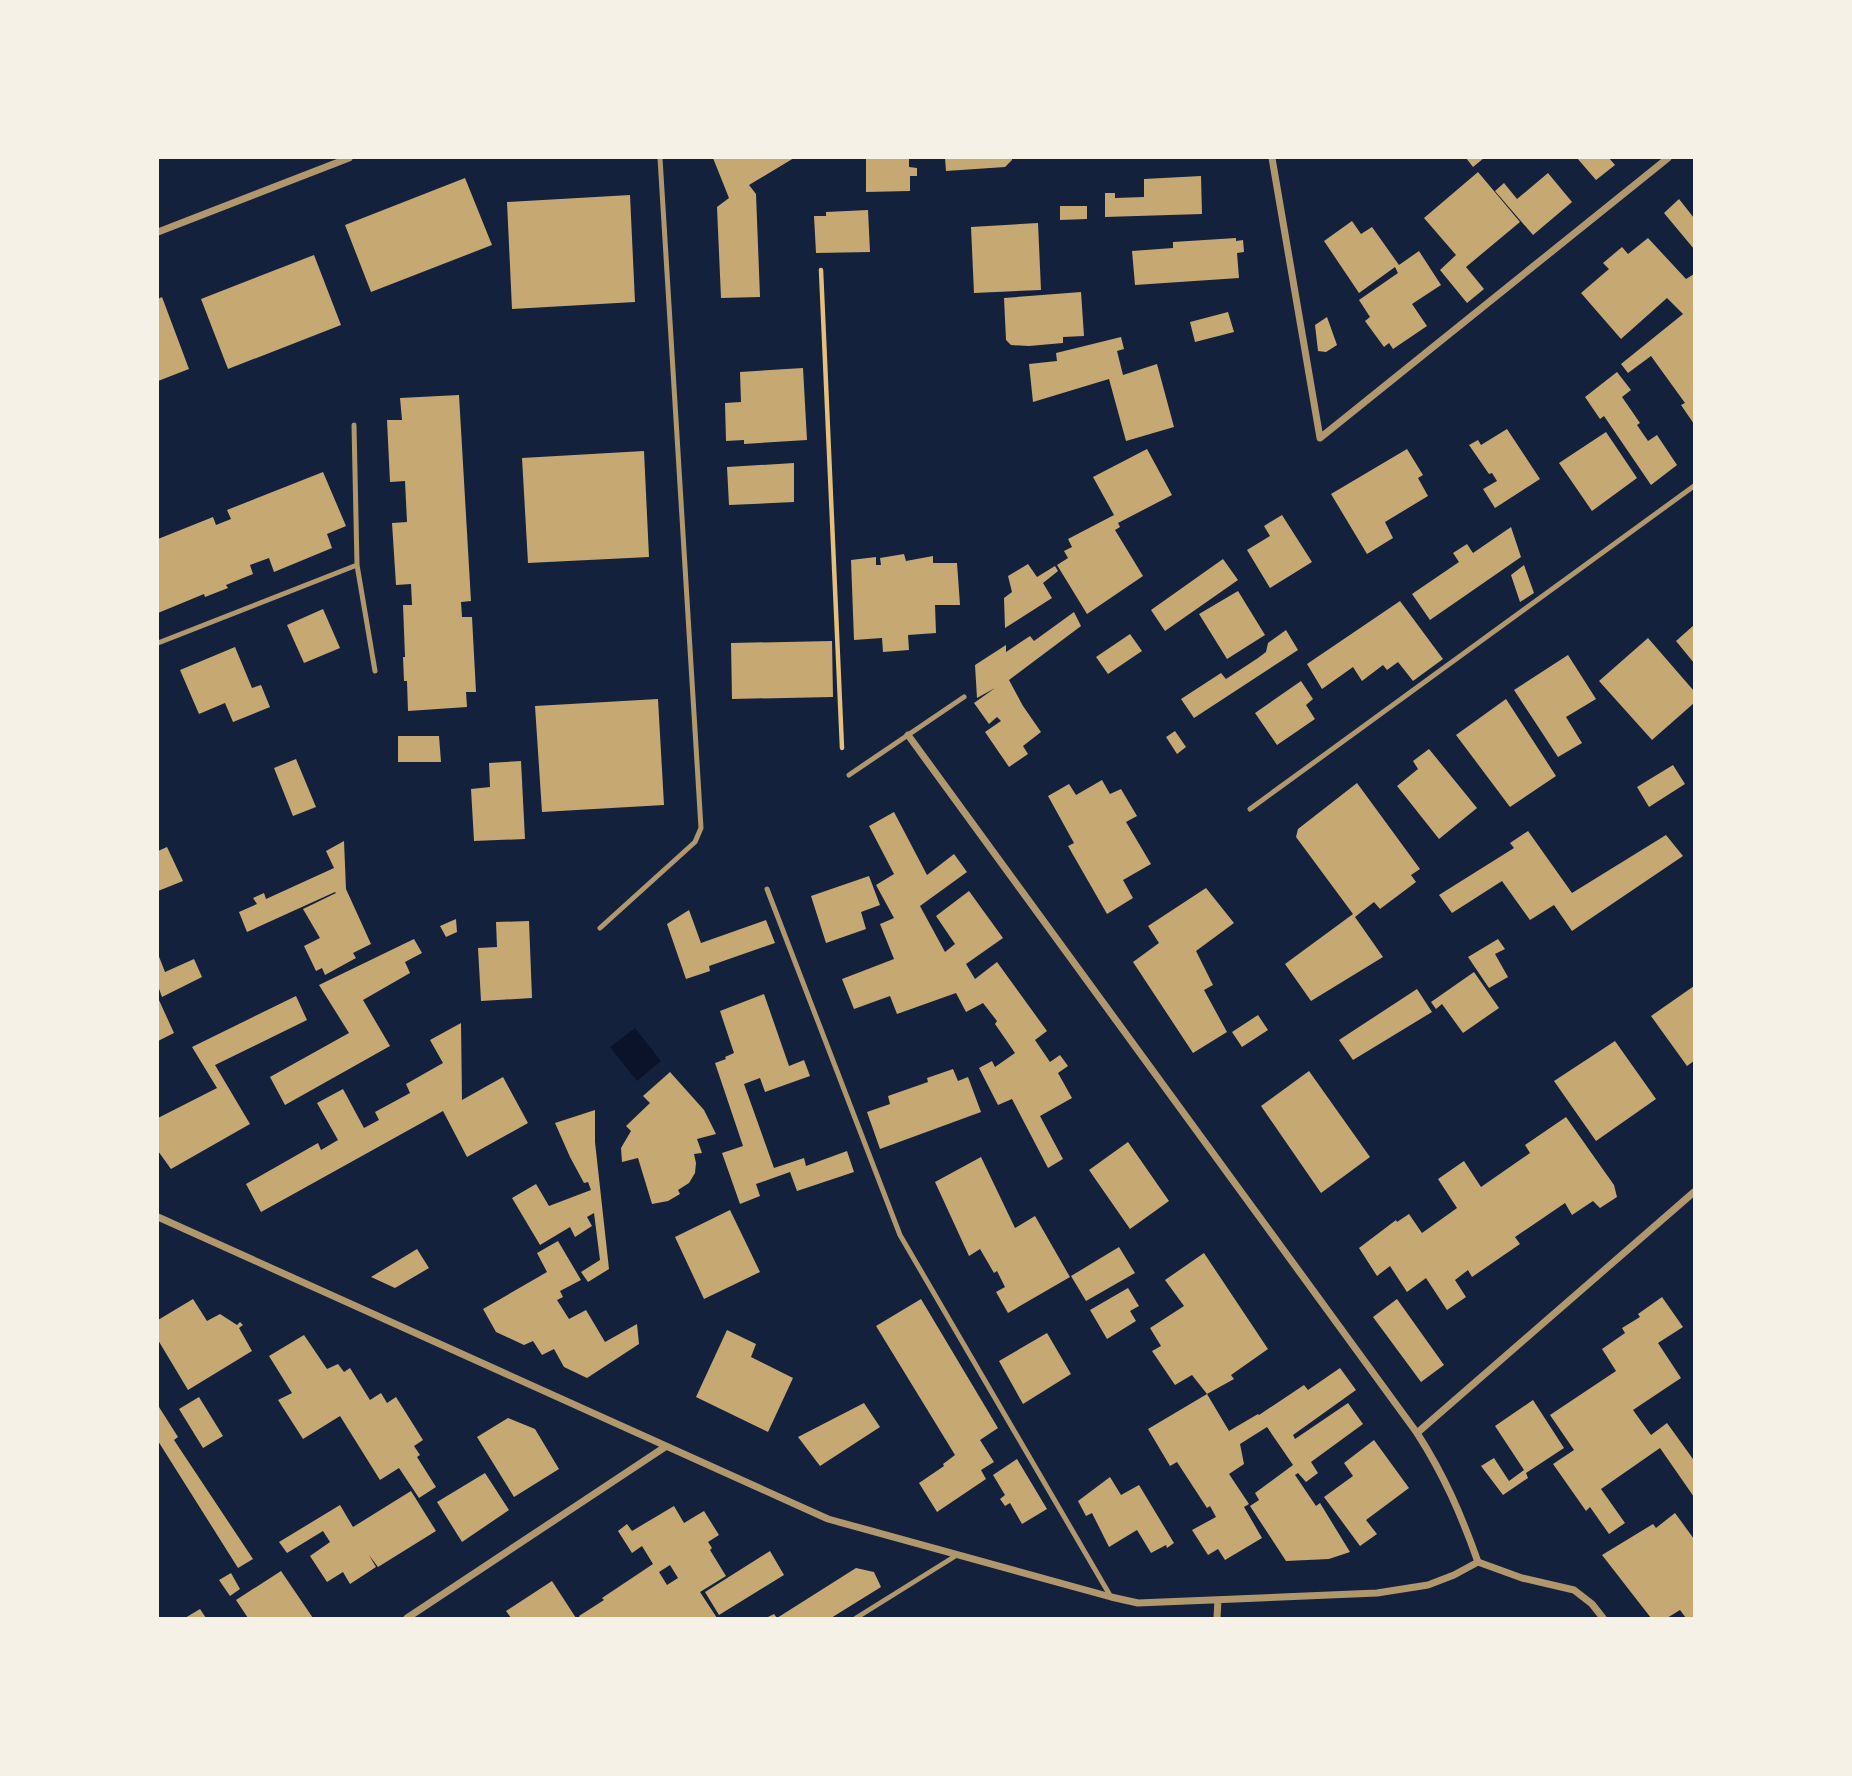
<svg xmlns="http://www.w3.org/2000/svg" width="1852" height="1776" font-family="'Roboto Condensed',sans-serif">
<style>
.water{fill:#0b132b}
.building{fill:#c6a872;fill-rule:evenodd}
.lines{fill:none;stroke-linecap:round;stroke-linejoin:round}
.path{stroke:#e5c07b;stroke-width:4.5}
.service{stroke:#b1986c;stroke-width:5}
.minor{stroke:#b1986c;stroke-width:7}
</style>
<rect width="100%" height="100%" fill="#14213d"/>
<!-- water -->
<path class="water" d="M635 1028 661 1061 637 1081 610 1047Z"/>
<!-- building -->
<path class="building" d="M713 158H794L749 185 756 194 760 297 721 298 717 207 729 198Z
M866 158H909V167L917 168V176H910V191L866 192Z
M945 158H1012V160L1005 167 946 171Z
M1466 158H1484L1473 167Z
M1577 158H1609L1615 165 1596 180Z
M1478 172 1520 222 1466 267 1484 289 1467 303 1440 270 1456 255 1424 218Z
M1548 173 1572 202 1533 235 1495 191 1504 183 1517 199Z
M1201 176 1202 214 1105 217V193H1115V198L1144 197V179Z
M465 178 492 245 371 292 345 225Z
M630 195 635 302 512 309 507 202Z
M1679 199 1694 218V249L1664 213Z
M1060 206H1087V219L1060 220Z
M868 210 870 252 816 253 814 216H826V212Z
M1352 221 1361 234 1372 227 1399 265 1419 251 1441 285 1412 304 1427 326 1393 349 1389 343 1384 347 1365 321 1370 317 1359 300 1398 273 1395 267 1359 293 1324 241Z
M1038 223 1041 290 974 293 971 227Z
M1236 238V241L1243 240 1244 252 1237 253 1239 278 1135 285 1132 251 1173 248V242Z
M1648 238 1686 279 1694 274V424L1681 405 1685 403 1651 356 1628 373 1621 364 1683 314 1667 298 1621 339 1581 293 1609 269 1603 263 1622 247 1628 254Z
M314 255 341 325 228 369 201 299Z
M1081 292 1084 336 1063 337V343L1029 346 1011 345 1006 340 1004 298Z
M162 297 189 369 158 381V299Z
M1228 312 1234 332 1195 342 1190 322Z
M1327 317 1337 345 1326 352 1318 351 1315 325Z
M1121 337 1124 349 1117 351 1123 375 1157 364 1174 427 1126 441 1109 379 1033 402 1029 364 1057 361 1056 353Z
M803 368 807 440 744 444V440L726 441 725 403 741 402 740 372Z
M1617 372 1631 390 1622 397 1640 423 1637 425 1648 441 1657 435 1677 465 1651 485 1604 416 1600 419 1585 397Z
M459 395 471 601 461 602 462 617H472L476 692H466L467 707 408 711 407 681H404L403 657H405L403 605H412L411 584 396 585 392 523 407 522 405 481 390 482 387 420H402L400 398Z
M1507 429 1540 479 1495 508 1483 489 1497 481 1492 473 1489 474 1469 445 1478 440 1481 445Z
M1606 432 1637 478 1592 511 1559 463Z
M1147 449 1172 495 1118 523 1120 527 1115 530 1143 576 1087 614 1057 565 1068 558 1064 551 1072 547 1068 539 1114 515 1093 477Z
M1407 449 1423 475 1418 478 1428 496 1385 522 1393 538 1367 554 1331 494Z
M644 451 649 557 528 563 522 458Z
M794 463V502L729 505 727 467Z
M323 472 346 526 327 534 332 548 274 572 269 558 250 565 253 574 226 585 228 588 205 597 204 594 158 613V539L213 517 216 525 231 519 227 510Z
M1282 515 1312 562 1270 588 1247 550 1270 536 1264 526Z
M1511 527 1521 557 1430 620 1412 594 1459 562 1453 553 1467 544 1473 553Z
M904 554 906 561 933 556V563H957L960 605H935L936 633 908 635 909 650 883 652 882 638 854 640 851 560 876 557V565H881L880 558Z
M1223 559 1238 580 1165 631 1151 610Z
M1028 564 1037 577 1055 566 1058 571 1043 583 1052 598 1005 628 1004 598 1012 592 1008 576Z
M1524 565 1534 593 1520 602 1511 575Z
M1238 591 1265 635 1227 659 1199 614Z
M1400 601 1443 659 1413 681 1398 662 1387 670 1383 665 1362 681 1353 667 1322 689 1307 664Z
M323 609 340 648 304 663 287 625Z
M1074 612 1081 626 1009 680 1023 706 1041 732 1023 746 1028 754 1009 767 985 732 1001 721 997 717 989 724 974 703 995 688 977 698 975 665 1006 645V652L1030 636 1034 641Z
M1694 625V663L1676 641Z
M1286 630 1298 650 1194 718 1181 699 1221 673 1226 679 1258 658 1266 652 1268 643Z
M1130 634 1142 651 1108 674 1096 657Z
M1648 638 1694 691V703L1652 740 1599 681Z
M832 641 833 697 732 699 731 643Z
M235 647 252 688 261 685 270 707 233 722 225 703 199 714 180 670Z
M1568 655 1596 699 1566 717 1582 743 1558 757 1514 690Z
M1301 681 1313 699 1306 705 1315 719 1277 745 1255 713Z
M658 699 664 805 542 812 535 706Z
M1506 699 1556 776 1510 807 1456 735Z
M1175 731 1186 747 1177 754 1166 737Z
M398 736H439L441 762H398Z
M1429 749 1477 808 1439 839 1397 786 1418 769 1413 761Z
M296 759 316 807 293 816 274 768Z
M521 761 525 839 474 841 471 789 490 787 489 763Z
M1673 765 1685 784 1649 807 1637 787Z
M1102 780 1110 794 1121 789 1137 816 1126 822 1151 864 1123 880 1133 898 1107 914 1068 846 1074 843 1048 796 1069 784 1076 795Z
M1357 783 1420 869 1411 875 1416 882 1380 909 1374 902 1355 917 1383 957 1311 1001 1285 964 1353 914 1296 837 1298 829Z
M894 812 927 875 954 854 967 872 920 906 945 952 955 944 936 916 969 891 1003 938 966 964 975 979 997 962 1047 1031 1035 1040 1050 1062 1060 1055 1068 1066 1058 1073 1072 1098 1040 1116 1063 1159 1048 1168 1012 1099 998 1105 979 1068 992 1061 995 1067 1015 1053 995 1024 997 1021 983 1003 966 1012 956 993 897 1014 890 996 854 1009 842 979 894 959 880 924 894 918 876 885 894 874 869 826Z
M1528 831 1572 893 1666 835 1683 856 1572 931 1554 905 1530 920 1502 881 1452 913 1439 895 1514 848 1510 843Z
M344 841 346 889 371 944 353 953 356 958 325 975 322 968 316 971 304 946 320 938 303 909 336 893 335 892 247 932 239 912 257 904 253 898 264 893 266 899 334 868 326 851Z
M167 847 183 881 158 891V851Z
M869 876 880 905 861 912 866 929 826 943 811 896Z
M1206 888 1234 923 1196 951 1213 985 1204 990 1227 1032 1193 1053 1133 962 1159 943 1148 926Z
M689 910 701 943 766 920 775 943 709 966 710 971 686 979 667 924Z
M456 919 457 932 446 937 440 926Z
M529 921 532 998 481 1001 478 948 497 947 496 922Z
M414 939 422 953 405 962 410 973 363 1000 390 1046 285 1105 270 1077 349 1033 319 985Z
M1498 939 1505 949 1495 954 1508 977 1489 988 1468 957Z
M158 954 165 972 194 959 202 977 162 997 158 986Z
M1474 972 1499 1008 1463 1033 1442 1004 1436 1009 1431 1002Z
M1694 986V1061L1687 1066 1651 1016Z
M1417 989 1432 1012 1353 1060 1339 1040Z
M764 994 789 1066 804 1060 810 1076 765 1092 760 1078 744 1084 774 1168 804 1158 806 1166 847 1151 854 1172 797 1191 790 1172 756 1184 760 1196 740 1204 722 1153 743 1146 715 1063 726 1059 725 1057 734 1053 720 1011Z
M296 996 307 1020 215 1065 250 1124 171 1169 158 1151V1118L217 1088 192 1047Z
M158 998 174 1033 158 1041Z
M1258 1015 1268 1030 1242 1047 1232 1032Z
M461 1023 462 1100 503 1077 528 1123 467 1157 443 1111 261 1212 246 1184 318 1143 321 1150 338 1140 317 1103 343 1089 364 1128 379 1120 375 1112 410 1093 406 1084 443 1063 430 1040Z
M1615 1041 1656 1099 1596 1141 1554 1081Z
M953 1069 958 1081 968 1077 981 1112 880 1149 867 1112 890 1104 888 1096 928 1082 927 1078Z
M1309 1071 1370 1157 1321 1193 1261 1106Z
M670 1072 704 1110 716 1134 697 1139 702 1153 694 1154 696 1163 695 1173 689 1183 678 1190 680 1194 668 1201 652 1204 638 1158 622 1162 621 1148 631 1131 626 1126 650 1103 643 1096Z
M595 1110V1142L609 1269 588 1282 581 1272 600 1260 594 1213 587 1217 592 1226 575 1237 570 1227 540 1245 512 1198 536 1184 549 1206 591 1190 588 1182 584 1183 570 1157 555 1123Z
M1566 1117 1614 1185 1617 1197 1600 1208 1593 1201 1572 1215 1565 1203 1515 1237 1520 1244 1472 1277 1468 1270 1455 1280 1466 1297 1447 1310 1426 1278 1407 1292 1390 1266 1377 1276 1359 1248 1396 1220 1397 1222 1409 1214 1422 1233 1457 1208 1438 1179 1464 1161 1481 1187 1530 1153 1525 1145Z
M1128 1142 1169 1201 1130 1229 1089 1170Z
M981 1157 1015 1228 1035 1216 1070 1277 1008 1313 996 1292 1005 1287 997 1271 994 1273 980 1249 969 1256 935 1182Z
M730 1210 760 1272 704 1299 675 1237Z
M558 1241 581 1280 560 1291 563 1297 557 1300 569 1319 586 1310 605 1342 637 1324 639 1344 587 1378 564 1367 554 1349 542 1355 533 1341 524 1345 496 1332 483 1309 547 1272 537 1253Z
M1119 1247 1135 1273 1086 1301 1071 1276Z
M417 1249 429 1268 395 1288 371 1277Z
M1204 1253 1268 1349 1231 1375 1234 1379 1207 1394 1192 1375 1175 1385 1152 1351 1161 1346 1150 1328 1184 1306 1165 1280Z
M1128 1288 1139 1306 1130 1311 1136 1321 1107 1339 1090 1310Z
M1662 1297 1683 1327 1658 1343 1681 1378 1633 1410 1651 1435 1667 1423 1693 1459 1694 1458V1497L1660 1448 1601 1489 1625 1523 1609 1534 1590 1507 1586 1511 1553 1464 1574 1450 1550 1415 1616 1371 1602 1349 1625 1333 1622 1328 1640 1317 1638 1314Z
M193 1299 207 1321 220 1314 237 1325 240 1322 243 1325 239 1328 252 1351 188 1390 158 1340V1320Z
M921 1299 998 1428 980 1440 994 1462 981 1470 986 1479 937 1512 919 1483 944 1466 943 1464 955 1455 876 1326Z
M1397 1299 1444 1365 1421 1382 1373 1317Z
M727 1330 756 1344 751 1357 793 1378 768 1432 696 1397Z
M1047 1333 1071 1374 1023 1404 999 1361Z
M304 1335 327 1369 338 1364 344 1372 350 1368 370 1400 381 1393 387 1403 396 1397 423 1440 414 1446 420 1455 417 1457 436 1487 419 1498 399 1468 380 1480 340 1416 303 1439 278 1400 292 1393 269 1356Z
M1340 1368 1356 1390 1293 1435 1295 1439 1348 1403 1363 1424 1311 1462 1318 1473 1306 1482 1298 1473 1295 1475 1316 1506 1320 1503 1350 1552 1329 1559 1286 1561 1250 1506 1259 1500 1255 1493 1293 1465 1267 1427 1240 1444 1244 1464 1229 1474 1249 1504 1244 1507 1262 1538 1225 1560 1218 1549 1208 1555 1192 1530 1216 1517 1210 1506 1207 1508 1177 1462 1170 1466 1148 1429 1207 1394 1229 1431 1258 1414 1259 1415 1304 1385 1308 1390Z
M199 1397 223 1436 203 1448 179 1409Z
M1533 1400 1564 1448 1526 1473 1528 1478 1503 1495 1481 1466 1494 1458 1509 1481 1524 1470 1495 1426Z
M864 1403 880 1427 820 1466 798 1437Z
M159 1407 178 1437 174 1440 253 1559 238 1568 158 1441Z
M508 1418 535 1429 559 1469 514 1497 477 1437Z
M1374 1440 1409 1488 1366 1520 1377 1534 1360 1546 1324 1497 1353 1476 1344 1463Z
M1017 1459 1047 1509 1022 1524 1010 1503 1005 1506 1000 1499 1005 1495 993 1475Z
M485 1473 509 1510 462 1542 437 1502Z
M1110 1477 1121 1495 1139 1485 1174 1543 1167 1548 1166 1545 1151 1553 1137 1530 1109 1547 1092 1513 1086 1516 1078 1501Z
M411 1491 436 1531 378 1567 369 1555 376 1567 350 1584 343 1572 327 1582 310 1556 330 1542 323 1531 287 1553 279 1542 340 1505 353 1527Z
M674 1506 684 1523 704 1511 719 1535 708 1542 712 1548 710 1550 726 1576 700 1592 717 1618H580L579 1616 604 1600 602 1598 653 1564 642 1546 632 1553 618 1531 627 1524 632 1531ZM670 1565 678 1578 667 1585 659 1572Z
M1675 1513 1694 1539V1618H1686L1680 1610 1667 1618H1651L1602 1555 1653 1524 1656 1528Z
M770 1551 784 1575 719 1615 705 1592Z
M856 1568 874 1572 881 1587 831 1618H766L774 1614 777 1618Z
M281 1571 313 1618H248L236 1600Z
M231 1573 240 1589 230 1596 219 1580Z
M552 1581 576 1618H511L506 1611Z
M200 1609 206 1618H185Z"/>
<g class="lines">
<!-- path -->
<path class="path" d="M821 270 842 748"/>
<!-- service -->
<path class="service" d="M354 425 357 565 375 671
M158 643 357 565
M849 775 964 697
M1250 809 1694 486
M767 889 900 1235 1111 1597
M600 928 695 842 701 828 660 158
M856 1618 957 1555"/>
<!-- minor -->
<path class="minor" d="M1272 158 1320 438 1668 158
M158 232 349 158
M908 735 1417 1433C1444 1475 1461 1514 1478 1562
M158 1217 828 1519 1111 1597 1138 1603 1377 1593 1428 1585 1454 1575 1478 1562
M1417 1433 1694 1192
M1478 1562 1522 1578 1574 1590 1592 1604 1603 1618
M407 1618 665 1447
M1217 1618 1218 1600"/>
</g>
<!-- border -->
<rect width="1852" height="1776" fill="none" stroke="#f6f1e7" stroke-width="318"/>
</svg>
